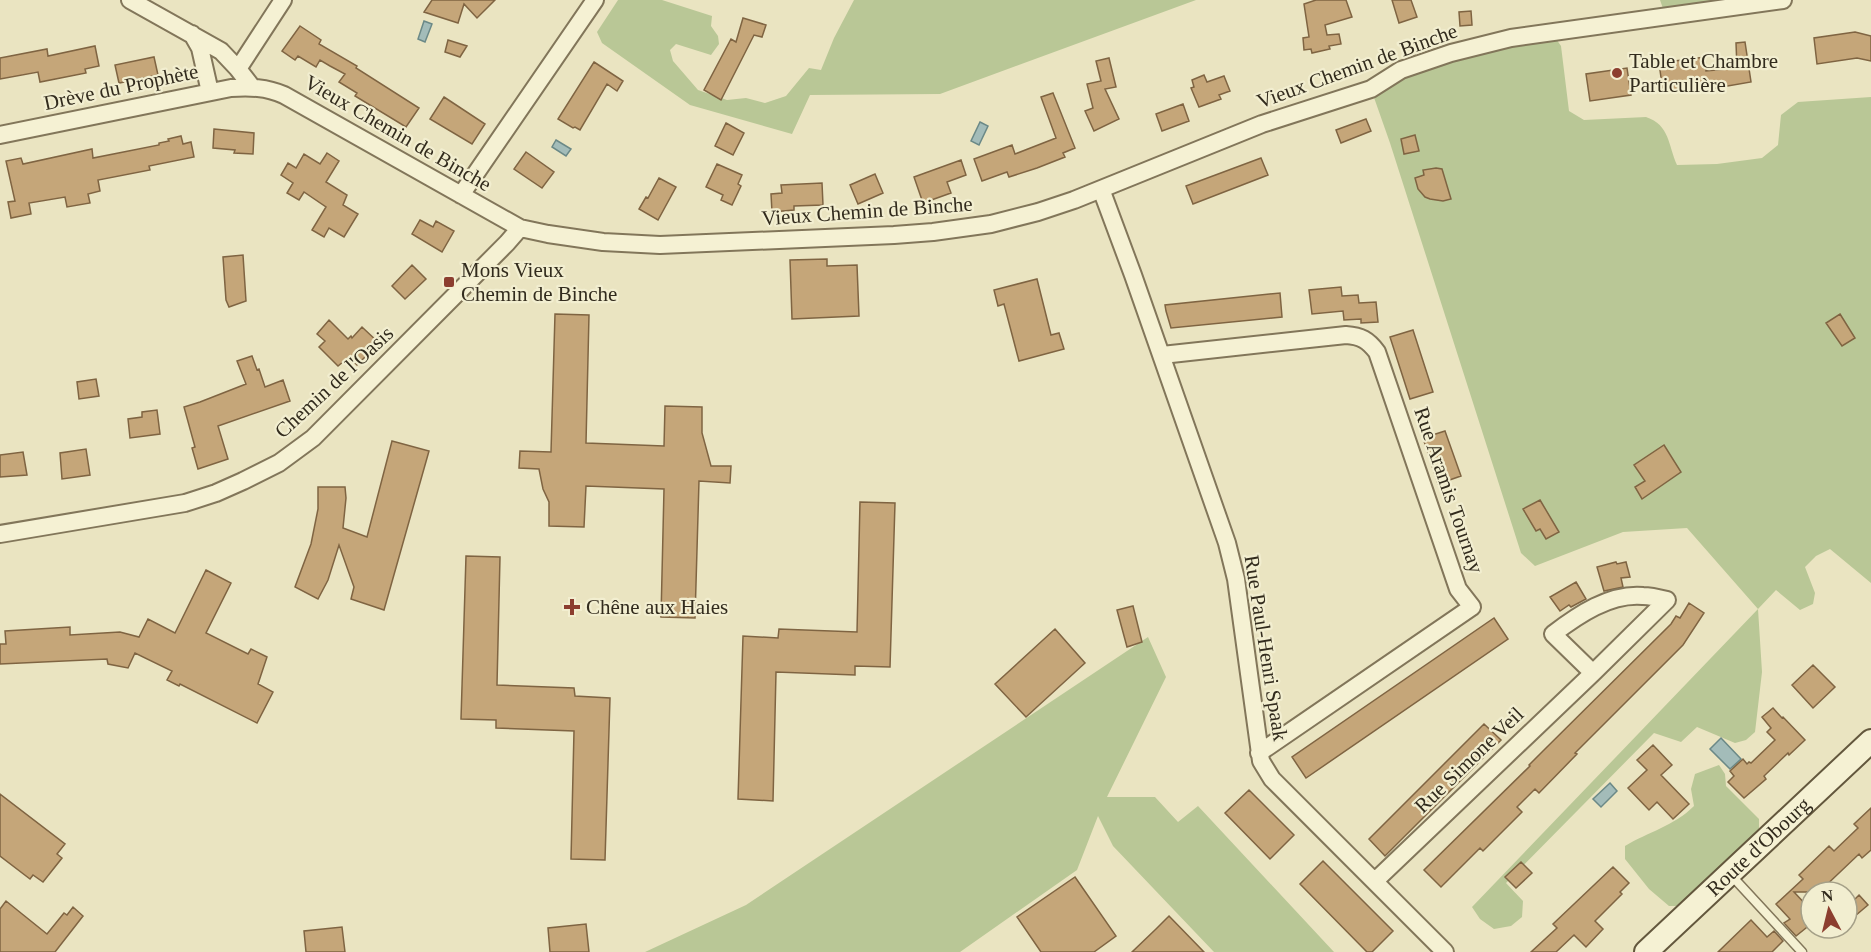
<svg xmlns="http://www.w3.org/2000/svg" width="1871" height="952" font-family="Georgia,serif">
<style>
.green{fill:#b9c796}
.water{fill:#a3bcb9;stroke:#6b8987;stroke-width:1.5}
.building{fill:#c5a679;stroke:#7f6442;stroke-width:1.5}
.lines{fill:none;stroke-linecap:round;stroke-linejoin:round}
.lane-casing{stroke:#82765a;stroke-width:11}
.street-casing{stroke:#82765a;stroke-width:20}
.secondary-casing{stroke:#63573d;stroke-width:26}
.lane{stroke:#f5f1d3;stroke-width:8}
.street{stroke:#f5f1d3;stroke-width:16}
.secondary{stroke:#f5f1d3;stroke-width:22}
.poi-dot{fill:#8c3e2f;stroke:#f2eed0;stroke-width:2}
.labels{text-anchor:middle;dominant-baseline:central;stroke-width:4.5;stroke-linejoin:round;paint-order:stroke}
.poi-label{font-size:21px;fill:#322b1d;stroke:#f2eed0;text-anchor:start}
.street-label{font-size:21px;fill:#322b1d;stroke:#f2eed0}
</style>
<rect width="100%" height="100%" fill="#eae4c1"/>
<!-- green -->
<path class="green" d="M618 0H662L712 16 711 26 718 36 719 44 711 55 676 44 670 50 673 61 698 90 727 100 746 98 765 103 786 96 809 68 821 70 834 38 854 0H1196L940 94 810 95 792 134 690 105 602 43 597 32Z
M1660 0H1783L1666 17Z
M1552 33 1561 46 1569 111 1584 120 1646 117C1670 125 1668 145 1677 165L1717 164 1762 158 1778 145 1781 115 1798 102 1871 97V583L1830 549 1816 556 1805 567 1815 593 1813 604 1800 610 1776 590 1758 609 1762 672 1755 732 1746 740 1735 743 1697 727 1681 742 1654 733 1506 883 1523 901 1522 917 1511 926 1494 929 1480 919 1472 907 1758 609 1687 528 1623 532 1535 566 1521 553 1390 143 1371 89 1401 70Z
M1148 637 1166 677 1107 797H1155L1178 822 1198 806 1334 952H1214L1113 846 1098 816 1077 870 960 952H645L746 905Z
M1719 765 1725 774 1726 786 1759 819V829L1682 906H1669L1649 889 1625 859V846C1648 832 1674 826 1694 806L1691 789 1695 774Z"/>
<!-- water -->
<path class="water" d="M424 21 432 24 425 42 418 39Z
M980 122 988 126 979 145 971 141Z
M556 140 571 149 566 156 552 147Z
M1721 738 1741 759 1730 769 1710 749Z
M1610 783 1617 791 1601 807 1593 799Z"/>
<!-- building -->
<path class="building" d="M432 0H495L477 18 464 4 458 23 424 12Z
M1316 0H1346L1352 17 1325 25 1327 35 1339 34 1341 44 1329 46 1330 49 1312 53 1311 49 1304 50 1303 38 1309 37 1304 4Z
M1392 0H1411L1417 17 1399 23Z
M1471 11 1472 25 1460 26 1459 12Z
M743 18 766 25 762 37 754 35 721 100 704 90 731 39 736 42Z
M300 26 321 40 319 44 357 66 356 68 419 108 406 127 355 96 357 93 339 82 345 74 330 66 320 60 316 67 298 56 295 60 282 51Z
M1855 32 1871 36V61L1857 58 1817 64 1814 38Z
M448 40 467 46 460 57 445 52Z
M1745 42 1751 82 1716 88 1703 87 1663 92 1659 63 1705 57 1706 71 1737 68 1736 43Z
M95 46 99 66 85 69 86 73 40 82 38 72 0 79V58L47 49 48 56Z
M154 57 158 75 119 83 115 65Z
M1109 58 1116 87 1105 89 1119 119 1094 131 1085 111 1093 108 1087 84 1101 81 1096 61Z
M594 62 623 81 617 91 607 84 580 130 575 127 573 128 558 119Z
M1627 68 1631 95 1590 101 1586 74Z
M1204 75 1207 82 1224 76 1230 91 1219 95 1221 99 1199 107 1191 88 1194 87 1192 80Z
M1053 93 1075 148 1063 153 1065 157 1037 168 1009 177 1007 172 982 181 974 159 1012 145 1015 154 1056 138 1041 97Z
M444 97 485 124 472 144 430 119Z
M1183 104 1189 121 1162 131 1156 114Z
M1366 119 1371 131 1341 143 1336 130Z
M726 123 744 133 733 155 715 146Z
M214 129 254 133 253 154 234 153 235 150 213 148Z
M1415 135 1419 151 1404 154 1401 139Z
M181 136 183 144 191 142 194 157 149 166 150 170 98 180 100 191 88 194 90 203 67 207 65 197 29 203 31 214 11 218 8 202 15 201 6 161 21 158 23 164 92 149 93 158 159 145V143L169 141 168 139Z
M526 152 554 172 542 188 514 169Z
M327 153 339 161 326 182 347 195 343 205 358 214 344 237 329 228 324 237 312 230 326 207 304 192 299 200 287 193 293 183 281 175 288 163 296 168 304 154 320 164Z
M1261 158 1268 175 1193 204 1186 186Z
M961 160 966 175 947 182 951 193 923 203 914 177Z
M717 164 742 175 738 184 741 186 732 205 721 200 723 195 706 187Z
M1436 168 1442 169 1451 199 1443 201 1430 199 1425 197 1418 189 1415 178 1424 175 1423 170Z
M875 174 883 193 858 204 850 185Z
M659 178 676 187 658 220 639 209 646 197 648 198Z
M822 183 823 205 794 206V210L772 212 771 194 782 193 781 185Z
M420 220 433 227 436 221 454 231 442 252 412 234Z
M243 255 246 301 229 307 226 300 223 257Z
M827 259V266L857 265 859 316 792 319 790 260Z
M412 265 426 279 405 299 392 286Z
M1037 279 1051 335 1059 333 1064 349 1019 361 1004 304 998 306 994 290Z
M1341 287 1342 296 1358 295 1359 303 1376 302 1378 322 1361 323V319L1344 320 1343 311 1312 314 1309 290Z
M1280 293 1282 317 1171 328 1166 311 1165 305Z
M555 314 589 315 586 443 664 446 665 406 702 407V433L711 466H731L730 483 699 481 695 618 661 617 664 489 586 486 584 527 549 526V502L543 489 539 469 519 468 520 451 551 452Z
M1840 314 1855 338 1842 346 1826 323Z
M329 320 348 339 351 336 352 338 362 327 379 343 357 365 349 357 338 366 319 347 325 341 317 334Z
M1413 330 1433 392 1410 399 1390 337Z
M252 356 257 370 259 369 265 387 283 380 290 401 218 426 228 459 198 469 192 448 195 447 184 407 200 402 246 384 237 361Z
M96 379 99 396 79 399 77 382Z
M157 410 160 434 130 438 128 419 142 417V412Z
M1445 431 1461 476 1438 484 1423 438Z
M392 441 429 451 384 610 351 599 354 587 339 545 328 580 318 599 295 587 311 544 318 509V487H345L346 498 343 528 367 537Z
M1664 445 1681 472 1642 499 1635 487 1645 481 1634 465Z
M86 449 90 475 62 479 60 453Z
M23 452 27 475 0 477V455Z
M1540 500 1559 532 1546 539 1540 529 1536 531 1523 509Z
M860 502 895 503 890 667 855 666V675L776 672 773 801 738 799 743 636 778 638 779 629 857 632Z
M466 556 500 557 497 685 574 688 575 696 610 698 605 860 571 859 574 731 496 728V720L461 719Z
M1616 562 1617 564 1626 562 1630 577 1621 578 1623 587 1604 591 1597 567Z
M206 570 231 583 206 633 248 654 251 649 267 657 258 684 273 692 257 723 180 684 179 686 167 680 172 671 135 653 128 668 108 664 107 659 0 664V644H6L5 631 70 627V635L120 632 139 637 148 619 175 633Z
M1576 582 1586 599 1571 607 1569 605 1560 611 1550 597Z
M1689 603 1704 613 1683 645 1575 753 1577 754 1539 793 1535 789 1517 807 1522 812 1483 851 1480 848 1441 887 1424 870 1530 766 1529 765 1544 750 1671 624 1676 616 1680 618Z
M1133 606 1142 642 1127 647 1117 610Z
M1494 618 1508 639 1306 778 1292 757Z
M1055 629 1085 663 1026 717 995 684Z
M1813 665 1835 687 1813 708 1792 685Z
M1773 708 1782 718 1783 717 1805 740 1789 755 1788 753 1764 776 1766 779 1744 798 1728 782 1734 776 1730 771 1743 759 1747 764 1749 762 1751 763 1775 740 1767 732 1771 728 1762 717Z
M1484 724 1501 740 1385 856 1369 839Z
M1653 745 1672 765 1661 775 1689 804 1673 819 1657 802 1649 810 1628 788 1647 770 1637 760Z
M1249 790 1294 835 1270 859 1225 813Z
M0 794 65 844 57 854 62 858 43 882 33 875 30 879 0 856Z
M1871 808V850L1862 858 1859 854 1819 892H1794L1809 908 1807 910 1810 913 1806 916 1811 921V924L1796 936 1784 923 1790 919 1776 904 1803 879 1799 875 1829 846 1834 851 1858 828 1854 824Z
M1323 861 1393 931 1372 952H1367L1300 884Z
M1521 862 1532 873 1516 888 1505 877Z
M1613 867 1629 883 1620 892 1622 894 1595 921 1603 929 1586 947 1574 935 1556 952H1531L1557 928 1553 924Z
M1075 877 1116 936 1094 952H1041L1017 917Z
M1859 895 1868 905 1855 916 1847 907Z
M6 901 47 934 64 913 67 915 73 907 83 916 55 952H0V909Z
M1169 916 1204 952H1132L1156 929Z
M1751 920 1767 937 1774 931 1783 941 1772 952H1718Z
M586 924 589 952H550L548 928Z
M342 927 345 952H306L304 931Z"/>
<g class="lines">
<defs>
<path id="lane" d="M1730 874 1802 952"/>
<path id="street" d="M130 0 221 51 238 69 252 87
M192 34 200 48 210 92
M238 69 283 0
M0 135 231 88C250 87 266 87 284 95L520 228 548 234 603 242 660 245 894 235 933 232 991 224 1038 212 1074 200 1262 124 1371 89 1401 70 1451 53 1511 38 1783 0
M1101 189 1133 275 1227 543 1236 579 1261 761 1272 779 1445 952
M461 195 595 0
M1162 355 1346 335C1361 336 1368 340 1377 352L1458 589 1472 607 1259 753
M0 534 185 503 216 493 243 481 279 463 313 438 507 243 520 228
M1375 881 1593 673 1667 600C1659 598 1651 596 1643 596 1610 593 1578 615 1553 634L1593 673"/>
<g id="secondary">
<path id="s1" d="M1646 952 1871 741"/>
</g>
</defs>
<!-- lane casing -->
<use href="#lane" class="lane-casing"/>
<!-- street casing -->
<use href="#street" class="street-casing"/>
<!-- secondary casing -->
<use href="#secondary" class="secondary-casing"/>
<!-- lane -->
<use href="#lane" class="lane"/>
<!-- street -->
<use href="#street" class="street"/>
<!-- secondary -->
<use href="#secondary" class="secondary"/>
</g>
<!-- markers -->
<g class="poi-dot">
<circle cx="1617" cy="73" r="6"/>
<rect x="443" y="276" width="12" height="12" rx="3"/>
<path d="M569 598h6v6h6v6h-6v6h-6v-6h-6v-6h6z"/>
</g>
<g class="labels">
<!-- poi labels -->
<g class="poi-label">
<text x="1629" y="61">Table et Chambre<tspan x="1629" dy="24">Particulière</tspan></text>
<text x="461" y="270">Mons Vieux<tspan x="461" dy="24">Chemin de Binche</tspan></text>
<text x="586" y="607">Chêne aux Haies</text>
</g>
<!-- street labels -->
<g class="street-label">
<text transform="translate(1357 66) rotate(-20)">Vieux Chemin de Binche</text>
<text transform="translate(121 87) rotate(-12)">Drève du Prophète</text>
<text transform="translate(398 133) rotate(30)">Vieux Chemin de Binche</text>
<text transform="translate(867 211) rotate(-4)">Vieux Chemin de Binche</text>
<text transform="translate(334 382) rotate(-43)">Chemin de l'Oasis</text>
<text transform="translate(1449 490) rotate(71)">Rue Aramis Tournay</text>
<text transform="translate(1266 648) rotate(81)">Rue Paul-Henri Spaak</text>
<text transform="translate(1469 760) rotate(-44)">Rue Simone Veil</text>
<text stroke="none"><textPath href="#s1" startOffset="154">Route d'Obourg</textPath></text>
</g>
</g>
<!-- north arrow -->
<g transform="translate(1829 910) rotate(353)"><circle r="28" fill="#f2eed0" stroke="#a5a088" stroke-width="1.5"/>
<path d="M0-4.5L10 22L0 15L-10 22Z" fill="#8c3e2f"/>
<text y="-9" font-size="16" font-weight="bold" text-anchor="middle" fill="#322b1d">N</text>
</g>
</svg>
